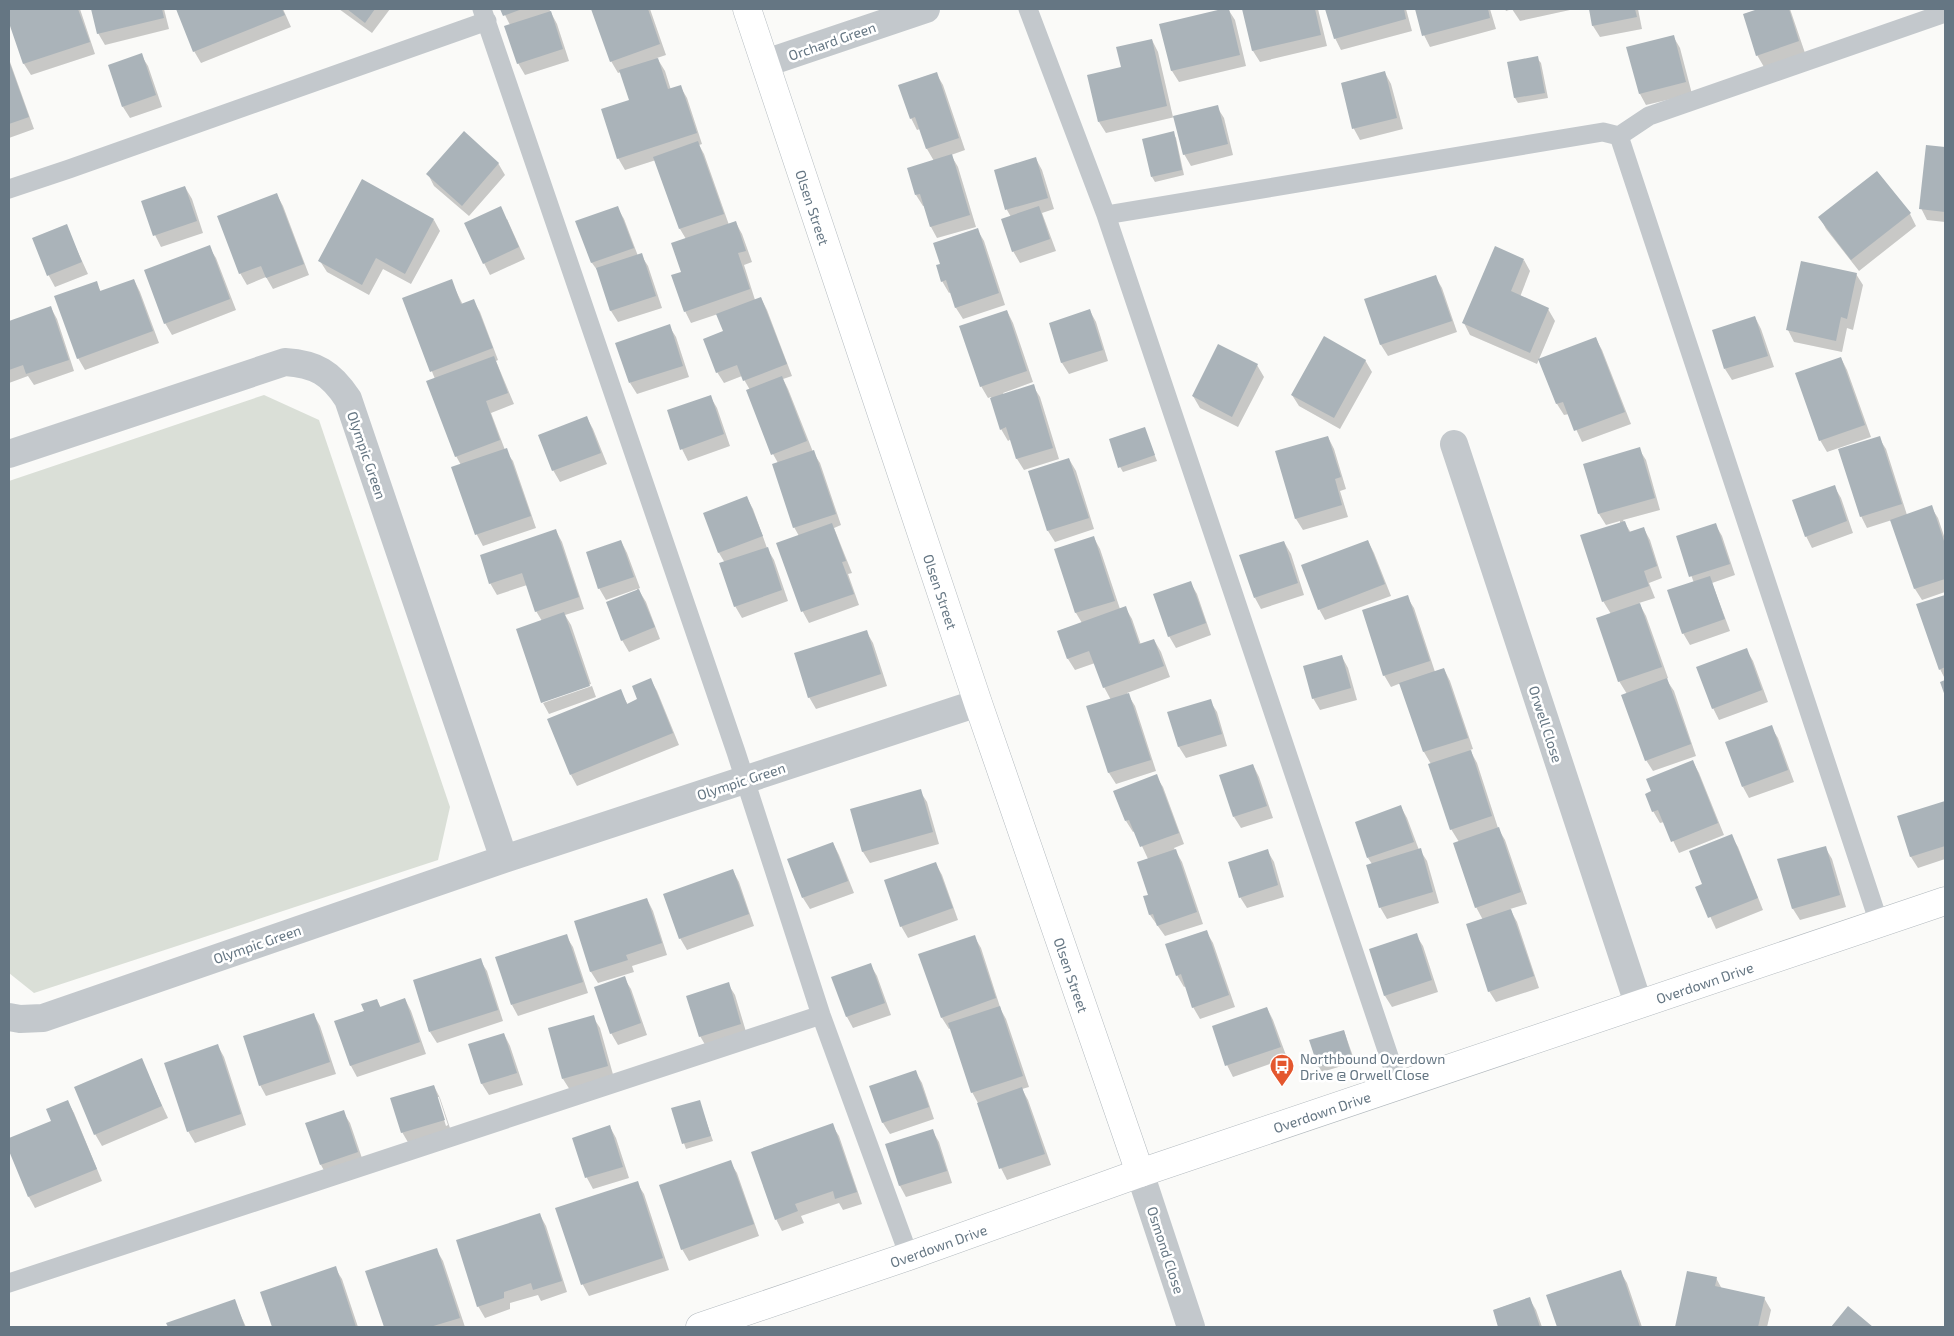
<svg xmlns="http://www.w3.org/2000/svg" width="1954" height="1336" font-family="'Exo 2',sans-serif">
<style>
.green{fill:#dadfd7}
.shadow{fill:#0003;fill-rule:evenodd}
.building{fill:#aab3b9}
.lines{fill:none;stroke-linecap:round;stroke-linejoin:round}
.secondary-casing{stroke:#b3babf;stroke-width:29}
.lane{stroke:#c3c8cc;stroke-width:19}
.street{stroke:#c3c8cc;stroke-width:28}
.secondary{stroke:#fff;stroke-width:28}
.labels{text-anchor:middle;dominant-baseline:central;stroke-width:5;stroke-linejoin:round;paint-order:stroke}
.street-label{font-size:14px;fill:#657683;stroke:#fff}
.poi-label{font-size:14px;fill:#657683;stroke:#fff;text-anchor:start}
</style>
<rect width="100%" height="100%" fill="#fafaf8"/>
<!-- green -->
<path class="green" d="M264 395 319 420 450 807 438 860 34 993 9 973V481Z"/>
<!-- shadow -->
<path class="shadow" d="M16 9H80L95 54 31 75 24 64 9 19V11Z
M92 9H164L169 29 105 45 98 33Z
M177 9H283L291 27 201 63 194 51Z
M339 9H390L372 33Z
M502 9H549L557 24 569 61 525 75 518 63 510 25Z
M592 9H650L666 55 657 58 665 71 671 90 680 86 687 98 702 144 699 145 704 154 729 225 736 223 742 234 752 262 744 265 755 300 761 298 767 310 792 376 783 379 788 389 813 452 820 463 841 525 834 528 852 573 848 574 859 605 809 623 803 612 778 544 799 536 794 527 778 463 773 454 750 390 742 376 724 383 717 372 725 332 718 314 691 323 685 311 683 273 686 239 680 229 656 160 625 170 618 158 631 101 621 72 618 73 611 61Z
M1228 9 1235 20 1246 66 1179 82 1172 71 1161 25Z
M1243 9H1318L1327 46 1260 62 1253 51Z
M1327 9H1406L1412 31 1341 50 1335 38Z
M1417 9H1490L1496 29 1430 47 1424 35Z
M1505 9H1570V10L1520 21 1512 9 1506 11Z
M1590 9H1638L1642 29 1600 37 1593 26Z
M1763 9H1790L1805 53 1764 67 1757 55 1745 14Z
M1673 36 1680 48 1692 94 1646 105 1640 94 1628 48Z
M1152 40 1158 52 1173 117 1217 107 1224 118 1233 155 1191 166 1184 154 1175 117 1106 133 1099 122 1122 68Z
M141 55 148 66 162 107 130 118 123 107Z
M1537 58 1541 63 1548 98 1518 103 1515 98 1509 63Z
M9 59 34 129 9 138Z
M936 73 943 85 965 150 951 155 958 167 976 227 937 238 931 227 925 206H923L916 195 934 161 927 149 920 129 917 130 911 118Z
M1385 73 1391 84 1403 129 1360 140 1354 129 1342 83Z
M1173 133 1176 138 1184 175 1155 182 1152 177Z
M1928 147 1945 149V222L1927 220 1921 208Z
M1036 159 1042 170 1054 209 1042 213 1056 251 1020 263 1013 251 1011 217 1007 210 995 171Z
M498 163 505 175 469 216 434 186 428 174Z
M1877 172 1910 214 1916 226 1859 271 1826 229 1820 217Z
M185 187 192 199 203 233 161 247 155 235Z
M277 195 283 206 309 275 273 289 266 277 247 285 240 273Z
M617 207 624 219 638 256 641 255 648 266 662 308 618 322 611 311 600 274 592 263 577 222Z
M507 219 525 259 490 275 484 263Z
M434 220 440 231 411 284 383 269 369 295 327 272 320 261Z
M66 226 88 274 55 287 49 276 34 239Z
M977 229 984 241 1005 305 963 319 956 308 951 292 949 293 942 281 941 265Z
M209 247 216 258 236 310 172 335 165 323Z
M1524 260 1530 271 1520 297 1548 309 1555 321 1537 364 1470 335 1464 323Z
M1856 274 1863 285 1853 330 1847 328 1842 352 1794 342 1788 330Z
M1435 276 1442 288 1457 332 1388 356 1381 345 1366 299Z
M134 280 140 292 159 343 85 370 78 358 96 282 101 292Z
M451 281 463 305 473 300 480 312 498 360 496 361 514 404 491 413 505 450 513 461 536 528 483 546 477 535 453 468 461 465 456 456 435 379 403 299Z
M51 308 57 319 74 371 34 385 28 376 9 383V322Z
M1007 311 1013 323 1033 382 1003 393 1004 395 1033 386 1040 397 1059 459 1024 470 1017 459 1011 439 1008 441 1001 429 991 397 988 398 981 386Z
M1090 311 1096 322 1108 361 1069 374 1062 363 1050 324Z
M1755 317 1761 329 1774 367 1732 380 1725 369Z
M669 326 676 337 689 377 637 394 630 383Z
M1596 339 1602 350 1631 424 1582 442 1569 414 1564 415 1557 404 1540 360Z
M1841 358 1847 370 1871 437 1827 452 1820 440Z
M1365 360 1372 372 1340 429 1299 406 1292 395Z
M1257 365 1264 377 1238 427 1200 408 1193 396Z
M710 396 717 408 730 446 688 461 682 449Z
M587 418 593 429 607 464 560 482 553 470Z
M1144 428 1157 461 1123 472 1120 467Z
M1328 437 1334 449 1346 489 1340 491 1348 517 1303 530 1296 519 1276 452Z
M1879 438 1886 449 1907 515 1931 507 1938 518 1945 539V592L1922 600 1915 589 1892 520 1867 528 1861 516Z
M1639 449 1646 460 1660 510 1623 520 1631 533 1644 529 1650 540 1662 578 1649 583 1655 598 1639 603 1646 616 1668 678 1666 679 1674 691 1696 756 1653 771 1646 760 1627 694 1619 681 1611 614 1603 601 1620 523V521L1606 525 1599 514 1585 464Z
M1069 459 1076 471 1094 529 1055 542 1048 531Z
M1834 486 1841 498 1853 533 1812 548 1806 536Z
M747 498 753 509 767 548 774 560 788 601 742 618 735 606 725 563 719 553 704 514Z
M1715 524 1722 536 1735 575 1712 583 1730 631 1690 645 1683 633 1694 583 1677 537Z
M556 531 562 542 584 609 565 615 571 625 591 684 543 701V703L517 630 542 621 536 611 527 585 497 595 490 583Z
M1094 538 1100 549 1120 609 1125 607 1132 619 1141 645 1154 640 1161 652 1170 677 1127 693 1135 706 1156 771 1116 784 1109 773 1088 707 1111 700 1104 687 1095 663 1075 670 1068 659 1058 631 1082 623 1076 613 1056 550Z
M621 541 627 553 640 588 638 589 646 602 660 639 629 652 622 640 637 589 606 600 599 588Z
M1368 541 1374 553 1391 596 1325 620 1319 609Z
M1284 542 1291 554 1304 595 1261 609 1255 598Z
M1190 582 1197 594 1211 635 1176 648 1169 636Z
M1945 596V679L1940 669 1918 605Z
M1407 597 1414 608 1435 672 1444 669 1450 681 1473 749 1470 750 1477 763 1498 828 1505 840 1527 904 1510 909 1517 922 1539 988 1496 1002 1489 991 1483 920 1476 907 1459 842 1451 829 1431 764 1424 752 1401 683 1391 687 1384 675Z
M866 631 873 643 887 686 816 709 809 697Z
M1746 649 1753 661 1768 702 1719 720 1713 708Z
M1342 657 1348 668 1357 700 1320 710 1313 698Z
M650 679 657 691 679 745 577 786 571 775 620 691 628 705 639 700Z
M592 686 596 697 549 714 543 703Z
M1210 701 1217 712 1227 746 1186 758 1179 747 1169 713Z
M1771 727 1778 738 1794 782 1749 798 1743 787Z
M1693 762 1699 773 1724 835 1679 853 1664 822 1660 823 1653 811Z
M1253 765 1259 777 1273 818 1241 828 1234 817Z
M1156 776 1163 787 1184 844 1174 848 1182 862 1203 924 1165 936 1150 915 1145 897 1149 895 1148 859 1135 831 1133 832 1126 821Z
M920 791 927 802 939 844 870 863 863 852 851 810Z
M1945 802V859L1918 868 1911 857 1899 817Z
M1401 807 1407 818 1419 850H1420L1427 861 1439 903 1387 919 1380 907 1372 864 1368 858Z
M1731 836 1738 847 1763 910 1716 929 1697 888 1704 885Z
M833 843 839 855 854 893 810 909 803 898Z
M1825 847 1832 859 1846 907 1800 920 1793 909 1779 860Z
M1267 850 1274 862 1284 897 1247 908 1240 897Z
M936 864 942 875 958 920 908 938 901 926Z
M733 871 739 882 754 926 687 950 680 938Z
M647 899 653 911 667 955 632 966 634 972 598 983 591 972 575 922Z
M1206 931 1213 943 1235 1007 1200 1019 1193 1007 1186 986 1184 987 1177 975Z
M1416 935 1423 946 1438 992 1392 1007 1385 996 1370 950Z
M566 936 573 947 588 993 518 1016 512 1005Z
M974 936 981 948 1001 1010 1006 1019 1029 1087 1022 1089 1028 1100 1051 1165 1007 1180 1001 1168 978 1103 972 1092 951 1028 949 1029 942 1018Z
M480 960 487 971 503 1021 437 1043 430 1032Z
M870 964 877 976 891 1015 853 1028 847 1017 833 978Z
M624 978 631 989 647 1035 618 1045 611 1033Z
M728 984 735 995 747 1035 707 1048 700 1036Z
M405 999 411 1011 426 1054 357 1077 351 1066 336 1022 365 1011 377 1000 381 1008Z
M1267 1008 1273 1020 1287 1058 1233 1077 1227 1065Z
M314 1015 320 1026 336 1074 266 1096 260 1085Z
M593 1017 600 1028 614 1078 570 1090 563 1079Z
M1344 1031 1355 1062 1322 1072 1319 1067Z
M504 1034 510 1046 523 1085 489 1095 482 1084 470 1045Z
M218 1046 224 1057 246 1125 195 1143 188 1131Z
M141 1060 168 1118 102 1146 95 1134Z
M915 1071 922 1083 934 1119 890 1134 883 1123 871 1087Z
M434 1086 440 1098 451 1131 409 1144 402 1132ZM437 1097H439L448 1125 446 1126Z
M699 1101 713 1141 686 1149 672 1109Z
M68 1102 74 1113 102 1181 35 1208 29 1197 9 1148V1139L53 1121Z
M343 1112 350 1123 364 1164 327 1176 321 1165Z
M832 1125 839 1136 862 1204 843 1210 839 1203 801 1216 804 1223 782 1231 776 1219Z
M610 1127 616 1138 629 1178 593 1189 587 1178 574 1139Z
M932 1130 939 1142 952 1183 906 1197 900 1186 886 1145Z
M730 1162 737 1173 759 1236 689 1261 682 1249Z
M637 1183 644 1194 669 1270 589 1296 583 1285 557 1209Z
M540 1215 546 1226 567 1292 541 1301 538 1295 510 1303V1309L485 1318 478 1306Z
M436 1249 443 1261 465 1327H385L367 1271Z
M335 1268 342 1279 358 1327H273L261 1293Z
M1620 1271 1627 1283 1642 1327H1559L1548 1295Z
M1688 1272 1716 1278 1722 1289 1764 1298 1771 1310 1767 1327H1677Z
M1529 1298 1536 1310 1542 1327H1500L1494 1310Z
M234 1301 246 1327H169L168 1324Z"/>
<!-- building -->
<path class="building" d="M13 9H78L90 42 23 64 9 23V10Z
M91 9H162L164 18 97 34Z
M176 9H282L285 15 193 52Z
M347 9H375L365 23Z
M500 9H522L503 16Z
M591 9H648L660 44 610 62Z
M1222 9H1229L1240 55 1171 71 1159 24Z
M1242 9H1315L1321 35 1252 51Z
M1325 9H1404L1406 19 1334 39Z
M1415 9H1488L1490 18 1422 36Z
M1589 9H1635L1637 17 1592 26Z
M1758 9H1789L1799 41 1756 56 1743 14Z
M551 11 563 49 517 64 504 26Z
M1674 35 1686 82 1639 94 1626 47Z
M1152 39 1167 106 1098 122 1087 75 1121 67 1116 47Z
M142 53 156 95 122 107 108 65Z
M1538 56 1545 93 1514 98 1507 62Z
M658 58 668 89 681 85 697 133 617 159 601 109 629 100 619 70Z
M9 61 29 117 9 124Z
M1385 71 1397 118 1352 129 1341 83Z
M937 72 959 138 926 149 915 117 910 119 898 85Z
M1218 105 1228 144 1183 155 1173 116Z
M464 131 499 163 462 206 426 174Z
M1174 131 1182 170 1151 177 1142 139Z
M698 141 724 214 679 229 653 157Z
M1926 145 1945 147V212L1919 209Z
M952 154 970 215 930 227 920 194 915 195 907 168Z
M1036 157 1048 198 1005 210 994 170Z
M1877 171 1911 213 1851 260 1818 217Z
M362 179 434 219 405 274 376 258 362 285 318 261Z
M185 186 197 221 153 236 141 201Z
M277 193 304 264 266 278 261 266 239 274 217 216Z
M501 206 519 247 483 264 464 223Z
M618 206 634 248 591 263 575 221Z
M1039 206 1050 239 1012 252 1001 219Z
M736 221 746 251 738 253 750 289 684 312 671 275 681 272 671 243Z
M67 224 82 262 47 276 32 238Z
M978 228 999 293 955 308 946 280 941 282 936 265 940 264 933 243Z
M210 245 230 299 164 324 144 270Z
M1495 246 1524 259 1511 291 1549 308 1530 353 1462 323Z
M642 253 656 296 610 311 596 268Z
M1801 261 1857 273 1847 319 1841 317 1836 341 1786 330Z
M1436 275 1452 321 1380 345 1364 299Z
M134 279 153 331 77 359 54 296 97 281 100 291Z
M452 279 461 304 474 299 493 348 430 372 402 298Z
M761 297 787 364 743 381 737 365 716 373 703 339 723 331 716 314Z
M51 306 69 360 26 374 23 365 9 370V321Z
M1090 309 1103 350 1061 363 1049 323Z
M1007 310 1027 371 980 387 959 326Z
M1755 316 1768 356 1724 369 1712 330Z
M670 324 683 366 629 383 615 343Z
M1324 336 1366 360 1334 418 1291 395Z
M1596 337 1625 412 1574 431 1563 402 1556 404 1538 359Z
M1218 344 1258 364 1232 417 1192 396Z
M494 356 508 393 486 401 500 440 455 457 426 381Z
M1841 357 1865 425 1819 441 1795 373Z
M782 376 807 441 771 455 746 390Z
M1034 384 1053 448 1016 459 1006 427 1000 430 990 398Z
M711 395 724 434 680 450 667 410Z
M587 416 601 453 552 471 538 435Z
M1145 427 1155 455 1118 468 1109 439Z
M1328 436 1341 477 1335 479 1342 505 1295 519 1275 451Z
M1880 436 1902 504 1860 517 1838 449Z
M1640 447 1655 498 1598 514 1583 464Z
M507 448 531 516 475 535 451 467Z
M814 450 836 514 793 528 772 464Z
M1069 458 1089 518 1047 531 1028 471Z
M1835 485 1847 521 1805 537 1792 500Z
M747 496 763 536 718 553 703 513Z
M1932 505 1945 544V579L1914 589 1890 520Z
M1625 521 1629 532 1644 527 1657 566 1644 571 1649 586 1602 602 1580 535Z
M832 523 846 561 842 562 854 594 801 612 776 543Z
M1716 523 1730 564 1689 577 1676 536Z
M556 529 579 597 535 612 522 573 489 584 480 555Z
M1094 536 1115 601 1075 613 1054 549Z
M621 540 634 577 598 589 586 552Z
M1368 540 1385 584 1318 610 1301 565Z
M1284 541 1298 583 1254 598 1239 555Z
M768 547 782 590 734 607 719 563Z
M1710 576 1725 619 1682 634 1667 590Z
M1191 581 1206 623 1168 637 1153 594Z
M639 589 655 627 621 641 606 602Z
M1408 595 1430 661 1383 676 1362 610Z
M1945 595V667L1939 670 1916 604Z
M1640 603 1662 667 1618 682 1596 618Z
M1126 606 1139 644 1154 639 1164 666 1103 688 1089 651 1067 659 1057 631Z
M564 612 590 686 541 703 516 629Z
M867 630 881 674 808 698 794 653Z
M1747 648 1762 690 1712 709 1696 667Z
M1342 655 1351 688 1312 699 1303 666Z
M1444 668 1468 738 1423 752 1399 683Z
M651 678 673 733 570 775 547 719 621 689 627 704 637 699 632 686Z
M1667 678 1691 744 1645 761 1621 695Z
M1945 680V696L1940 682Z
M1129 693 1151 760 1108 773 1086 706Z
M1211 699 1222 734 1178 747 1167 712Z
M1772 725 1788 770 1742 787 1725 742Z
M1471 750 1492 816 1450 830 1428 764Z
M1693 760 1718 823 1671 842 1658 810 1652 812 1645 794 1651 791 1646 779Z
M1253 764 1267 806 1233 817 1219 775Z
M1157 774 1179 833 1140 847 1129 820 1125 821 1113 791Z
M921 789 933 832 862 852 850 809Z
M1945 801V846L1910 857 1897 816Z
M1401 805 1414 842 1367 858 1355 822Z
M1499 827 1521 892 1475 908 1453 843Z
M1732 834 1758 898 1708 918 1695 887 1702 884 1689 851Z
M833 842 848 881 802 898 787 859Z
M1826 846 1840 895 1792 909 1777 859Z
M1421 848 1433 892 1379 908 1366 865Z
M1176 849 1197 912 1157 926 1153 914 1149 915 1143 896 1148 895 1137 862Z
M1268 849 1278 885 1239 898 1228 862Z
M936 862 953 908 900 927 884 880Z
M733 869 749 914 679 939 663 894Z
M647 898 662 943 626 955 628 960 590 972 574 921Z
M1511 909 1534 976 1488 992 1466 924Z
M1207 930 1229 995 1192 1008 1181 974 1176 976 1165 944Z
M1417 933 1432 980 1384 996 1369 949Z
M567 934 583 982 511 1005 495 957Z
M975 935 996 998 941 1018 918 954Z
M481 958 498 1010 429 1032 413 980Z
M871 963 885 1003 846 1017 831 977Z
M625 976 641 1023 610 1034 594 987Z
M729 982 741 1024 699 1037 686 996Z
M405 998 420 1042 350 1066 334 1021 364 1011 361 1004 377 999 380 1007Z
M1000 1006 1023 1076 971 1093 948 1023Z
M1267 1007 1281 1047 1225 1066 1212 1026Z
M314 1013 330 1062 259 1086 243 1036Z
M594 1015 608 1066 562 1079 548 1028Z
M1344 1030 1352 1057 1318 1067 1309 1040Z
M504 1033 517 1073 481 1084 468 1044Z
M218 1044 241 1114 187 1132 164 1063Z
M142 1058 162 1106 94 1135 74 1087Z
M916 1070 929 1107 882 1123 869 1086Z
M434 1085 445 1120 401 1133 390 1098Z
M1022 1087 1045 1154 999 1169 977 1103Z
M68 1100 97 1169 28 1197 9 1151V1138L51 1121 46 1109Z
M700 1100 711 1136 682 1144 671 1108Z
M344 1110 358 1152 320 1165 305 1123Z
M833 1123 857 1192 835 1199 833 1191 795 1204 798 1211 775 1220 751 1152Z
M610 1125 623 1167 585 1178 572 1138Z
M933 1129 947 1171 899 1186 885 1144Z
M731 1160 754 1224 681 1250 659 1185Z
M638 1181 663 1258 581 1285 555 1208Z
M540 1213 562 1281 533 1290 531 1283 504 1292V1298L477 1307 456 1240Z
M437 1248 460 1318 430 1327H384L365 1271Z
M336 1266 356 1327H272L260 1292Z
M1621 1270 1640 1327H1557L1546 1295Z
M1687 1271 1717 1277 1715 1286 1765 1297 1758 1327H1675Z
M1530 1297 1540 1327H1498L1493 1310Z
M235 1299 245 1327H168L166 1323Z
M1848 1306 1873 1327H1831Z"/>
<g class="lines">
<defs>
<g id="secondary">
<path id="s1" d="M747 9 978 703 1140 1173"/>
<path id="s2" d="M700 1327 909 1256 1140 1173 1945 901"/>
</g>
</defs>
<!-- secondary casing -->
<use href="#secondary" class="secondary-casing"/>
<!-- lane -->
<path class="lane" d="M482 9 736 752 821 1015 909 1256
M1028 9 1106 215 1399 1086
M1619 136 1879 923
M9 189 69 169 487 21
M1106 215 1603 132 1619 136 1649 116 1945 13
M9 1283 821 1015"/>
<!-- street -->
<path class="street" d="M766 63 926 9
M1454 444 1638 1003
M9 454 285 362C316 364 331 373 348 399L504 859
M9 1017 20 1019 43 1018 504 859 978 703
M1140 1173 1191 1327"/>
<!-- secondary -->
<use href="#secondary" class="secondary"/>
</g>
<!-- icons -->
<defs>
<symbol id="bus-pin" viewBox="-11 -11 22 30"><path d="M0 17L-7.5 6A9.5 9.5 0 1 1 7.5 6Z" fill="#e4572e" stroke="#fff"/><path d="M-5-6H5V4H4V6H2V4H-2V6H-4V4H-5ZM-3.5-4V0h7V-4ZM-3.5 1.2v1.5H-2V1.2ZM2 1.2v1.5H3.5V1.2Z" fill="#fff"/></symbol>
</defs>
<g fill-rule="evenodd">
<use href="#bus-pin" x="1268" y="1052" width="28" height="38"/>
</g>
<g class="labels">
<!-- street labels -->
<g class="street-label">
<text transform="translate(832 41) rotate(-19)">Orchard Green</text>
<text stroke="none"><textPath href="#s1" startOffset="209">Olsen Street</textPath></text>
<text transform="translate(367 455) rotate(71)">Olympic Green</text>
<text stroke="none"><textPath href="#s1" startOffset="614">Olsen Street</textPath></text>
<text transform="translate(1546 724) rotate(72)">Orwell Close</text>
<text transform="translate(741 781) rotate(-18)">Olympic Green</text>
<text transform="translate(257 944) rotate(-19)">Olympic Green</text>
<text stroke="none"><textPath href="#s1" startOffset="1019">Olsen Street</textPath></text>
<text stroke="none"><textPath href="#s2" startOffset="1062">Overdown Drive</textPath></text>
<text stroke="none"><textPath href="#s2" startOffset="658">Overdown Drive</textPath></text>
<text stroke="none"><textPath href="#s2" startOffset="252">Overdown Drive</textPath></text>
<text transform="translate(1166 1250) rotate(72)">Osmond Close</text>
</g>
<!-- poi labels -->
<g class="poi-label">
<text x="1300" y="1058">Northbound Overdown<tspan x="1300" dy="16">Drive @ Orwell Close</tspan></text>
</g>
</g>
<!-- border -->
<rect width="1954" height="1336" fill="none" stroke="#657683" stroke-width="20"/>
</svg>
